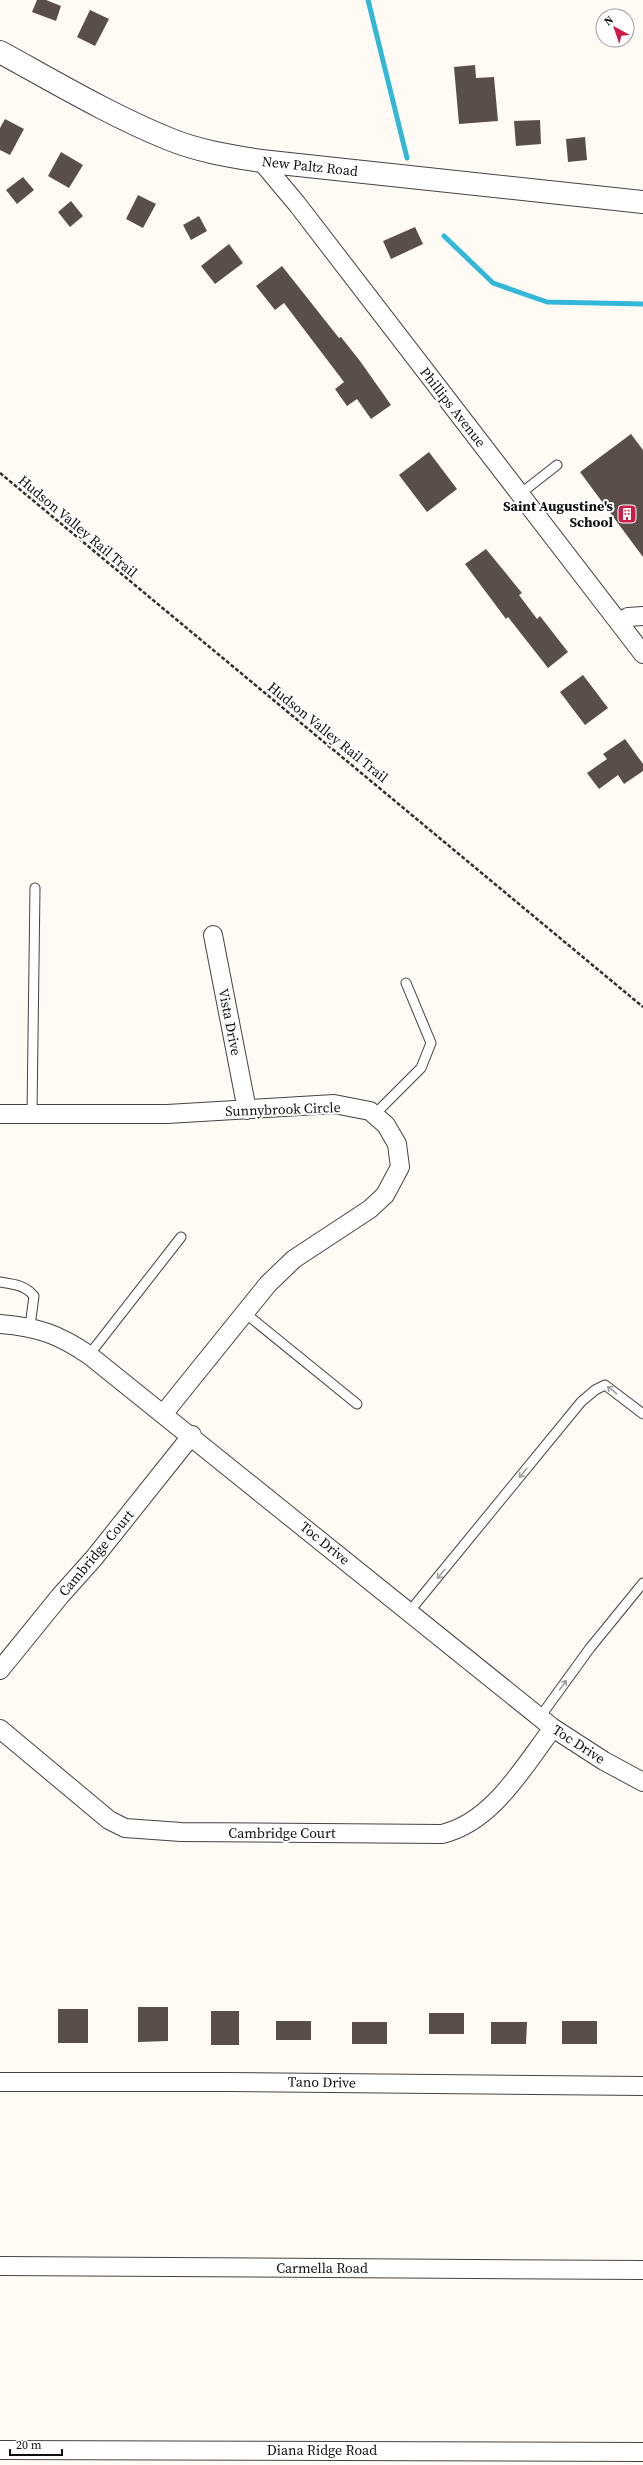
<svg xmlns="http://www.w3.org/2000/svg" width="643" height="2465" font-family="'Source Serif 4',serif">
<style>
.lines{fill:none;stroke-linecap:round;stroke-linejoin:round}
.stream{stroke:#33b7d9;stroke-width:5}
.building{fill:#5a4e4b}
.service-casing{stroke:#434343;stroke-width:11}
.minor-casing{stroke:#434343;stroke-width:20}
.tertiary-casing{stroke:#434343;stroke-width:24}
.path{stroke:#323232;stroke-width:2.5;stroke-dasharray:4 2;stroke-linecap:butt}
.service{stroke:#fff;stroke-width:9}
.minor{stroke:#fff;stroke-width:18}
.tertiary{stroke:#fff;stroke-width:22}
.oneway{stroke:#9f9f9f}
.labels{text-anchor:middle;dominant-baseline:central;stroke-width:4;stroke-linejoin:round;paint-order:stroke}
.street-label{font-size:14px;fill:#101010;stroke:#fff}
.poi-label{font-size:14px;font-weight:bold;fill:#101010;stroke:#fff;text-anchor:end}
</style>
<rect width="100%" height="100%" fill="#fffaf3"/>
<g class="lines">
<!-- stream -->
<path class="stream" d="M368 0 407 158
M444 236 493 283 547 302 643 304"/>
</g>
<!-- building -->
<path class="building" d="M37 0H46L61 6 56 21 32 12Z
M90 10 109 19 95 46 77 37Z
M475 65 476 78 494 77 498 121 459 124 454 67Z
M5 119 24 129 10 155 0 150V128Z
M540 120 541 144 516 146 514 121Z
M585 137 587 160 568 162 566 139Z
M61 152 83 165 69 188 48 176Z
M23 177 34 190 17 204 6 190Z
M138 195 156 204 143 228 126 219Z
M71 201 83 216 70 227 58 212Z
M199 216 207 231 191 240 183 225Z
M415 227 423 244 391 259 383 241Z
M229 244 243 263 215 284 201 266Z
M282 266 339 338 341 337 360 361 391 405 371 419 357 399 347 406 335 389 344 382 284 303 275 310 256 286Z
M631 434 643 450V557L580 472Z
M429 452 457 489 427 512 399 475Z
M486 549 522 593 519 595 537 619 540 616 568 652 548 668 508 617 506 619 465 564Z
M583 675 608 708 585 725 560 692Z
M625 739 643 764V771L624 784 618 775 599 789 587 773 607 759 603 754Z
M138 2007H168V2041L138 2042Z
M58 2009H88V2043H58Z
M211 2011H239V2045H211Z
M429 2013H464V2034H429Z
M276 2021H311V2040H276Z
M562 2021H597V2044H562Z
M352 2022H387V2044H352Z
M491 2022H527L526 2044H491Z"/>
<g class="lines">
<defs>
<path id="service" d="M520 494 557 465
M32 1113 35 888
M375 1114 421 1068 431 1043 406 983
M0 1282C13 1284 25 1285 34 1296L30 1326
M245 1313 357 1404
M89 1355 181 1237
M409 1612 581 1402 595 1390 605 1385 643 1414
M540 1717 590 1648 643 1583"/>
<path id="minor" d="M261 161 297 204 643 654
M619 622 628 617 643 616
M213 935 247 1110
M0 1114H167L334 1104 370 1111 386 1125 397 1144 400 1167 385 1195 370 1209 294 1259 268 1284 164 1413
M0 1324C38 1327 58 1334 89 1355L553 1728 604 1761 643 1782
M0 1670 60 1596 94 1558 192 1435
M0 1729 109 1820 125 1828 181 1832 442 1834C493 1822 523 1767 553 1728
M0 2082H227L643 2086
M0 2266 643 2270
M0 2450 643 2452"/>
<path id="tertiary" d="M0 52C55 82 110 115 169 139 198 151 230 156 261 161L643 202"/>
</defs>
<!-- service casing -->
<use href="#service" class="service-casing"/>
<!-- minor casing -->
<use href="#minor" class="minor-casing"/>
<!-- tertiary casing -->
<use href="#tertiary" class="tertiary-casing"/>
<!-- path -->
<path class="path" d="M0 473 643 1007"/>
<!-- service -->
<use href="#service" class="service"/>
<!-- minor -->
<use href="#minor" class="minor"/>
<!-- tertiary -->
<use href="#tertiary" class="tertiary"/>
</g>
<!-- one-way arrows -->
<defs><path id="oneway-shaft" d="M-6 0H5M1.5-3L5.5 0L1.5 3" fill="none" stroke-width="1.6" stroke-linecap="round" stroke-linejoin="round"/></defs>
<g class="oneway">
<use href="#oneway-shaft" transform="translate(612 1390) rotate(-142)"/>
<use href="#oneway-shaft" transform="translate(523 1473) rotate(129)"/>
<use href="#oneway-shaft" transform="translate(441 1574) rotate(130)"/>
<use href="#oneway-shaft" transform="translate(563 1685) rotate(-54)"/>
</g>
<!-- icons -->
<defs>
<symbol id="building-square" viewBox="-11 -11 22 22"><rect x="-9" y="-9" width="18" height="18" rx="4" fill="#cd1b46" stroke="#fff"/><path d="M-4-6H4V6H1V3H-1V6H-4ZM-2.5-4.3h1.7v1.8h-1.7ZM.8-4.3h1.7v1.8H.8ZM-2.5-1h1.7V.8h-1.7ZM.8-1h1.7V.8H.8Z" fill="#fff"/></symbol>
</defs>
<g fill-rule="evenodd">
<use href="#building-square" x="616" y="503" width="22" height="22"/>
</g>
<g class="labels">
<!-- street labels -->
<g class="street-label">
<text transform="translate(310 166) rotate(6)">New Paltz Road</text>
<text transform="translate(453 407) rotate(52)">Phillips Avenue</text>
<text transform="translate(78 526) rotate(40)">Hudson Valley Rail Trail</text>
<text transform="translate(328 732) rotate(39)">Hudson Valley Rail Trail</text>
<text transform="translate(230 1022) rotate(79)">Vista Drive</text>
<text transform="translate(283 1109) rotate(-2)">Sunnybrook Circle</text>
<text transform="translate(325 1543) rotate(39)">Toc Drive</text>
<text transform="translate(96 1553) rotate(-50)">Cambridge Court</text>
<text transform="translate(579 1744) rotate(33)">Toc Drive</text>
<text x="282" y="1833">Cambridge Court</text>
<text transform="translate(322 2082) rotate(1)">Tano Drive</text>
<text x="322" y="2268">Carmella Road</text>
<text x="322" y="2450">Diana Ridge Road</text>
</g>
<!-- poi labels -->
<g class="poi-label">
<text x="613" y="506">Saint Augustine's<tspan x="613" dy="16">School</tspan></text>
</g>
</g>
<!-- north arrow -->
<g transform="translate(615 28) rotate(320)"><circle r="19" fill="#ffffff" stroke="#9f9f9f"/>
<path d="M0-3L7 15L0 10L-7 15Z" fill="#cd1b46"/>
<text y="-6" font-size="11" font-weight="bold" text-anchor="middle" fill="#101010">N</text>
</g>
<!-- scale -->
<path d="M10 2449v6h52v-6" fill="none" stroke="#101010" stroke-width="2"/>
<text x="16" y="2449" font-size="12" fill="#101010" stroke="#ffffff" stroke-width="3" paint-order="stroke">20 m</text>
</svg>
